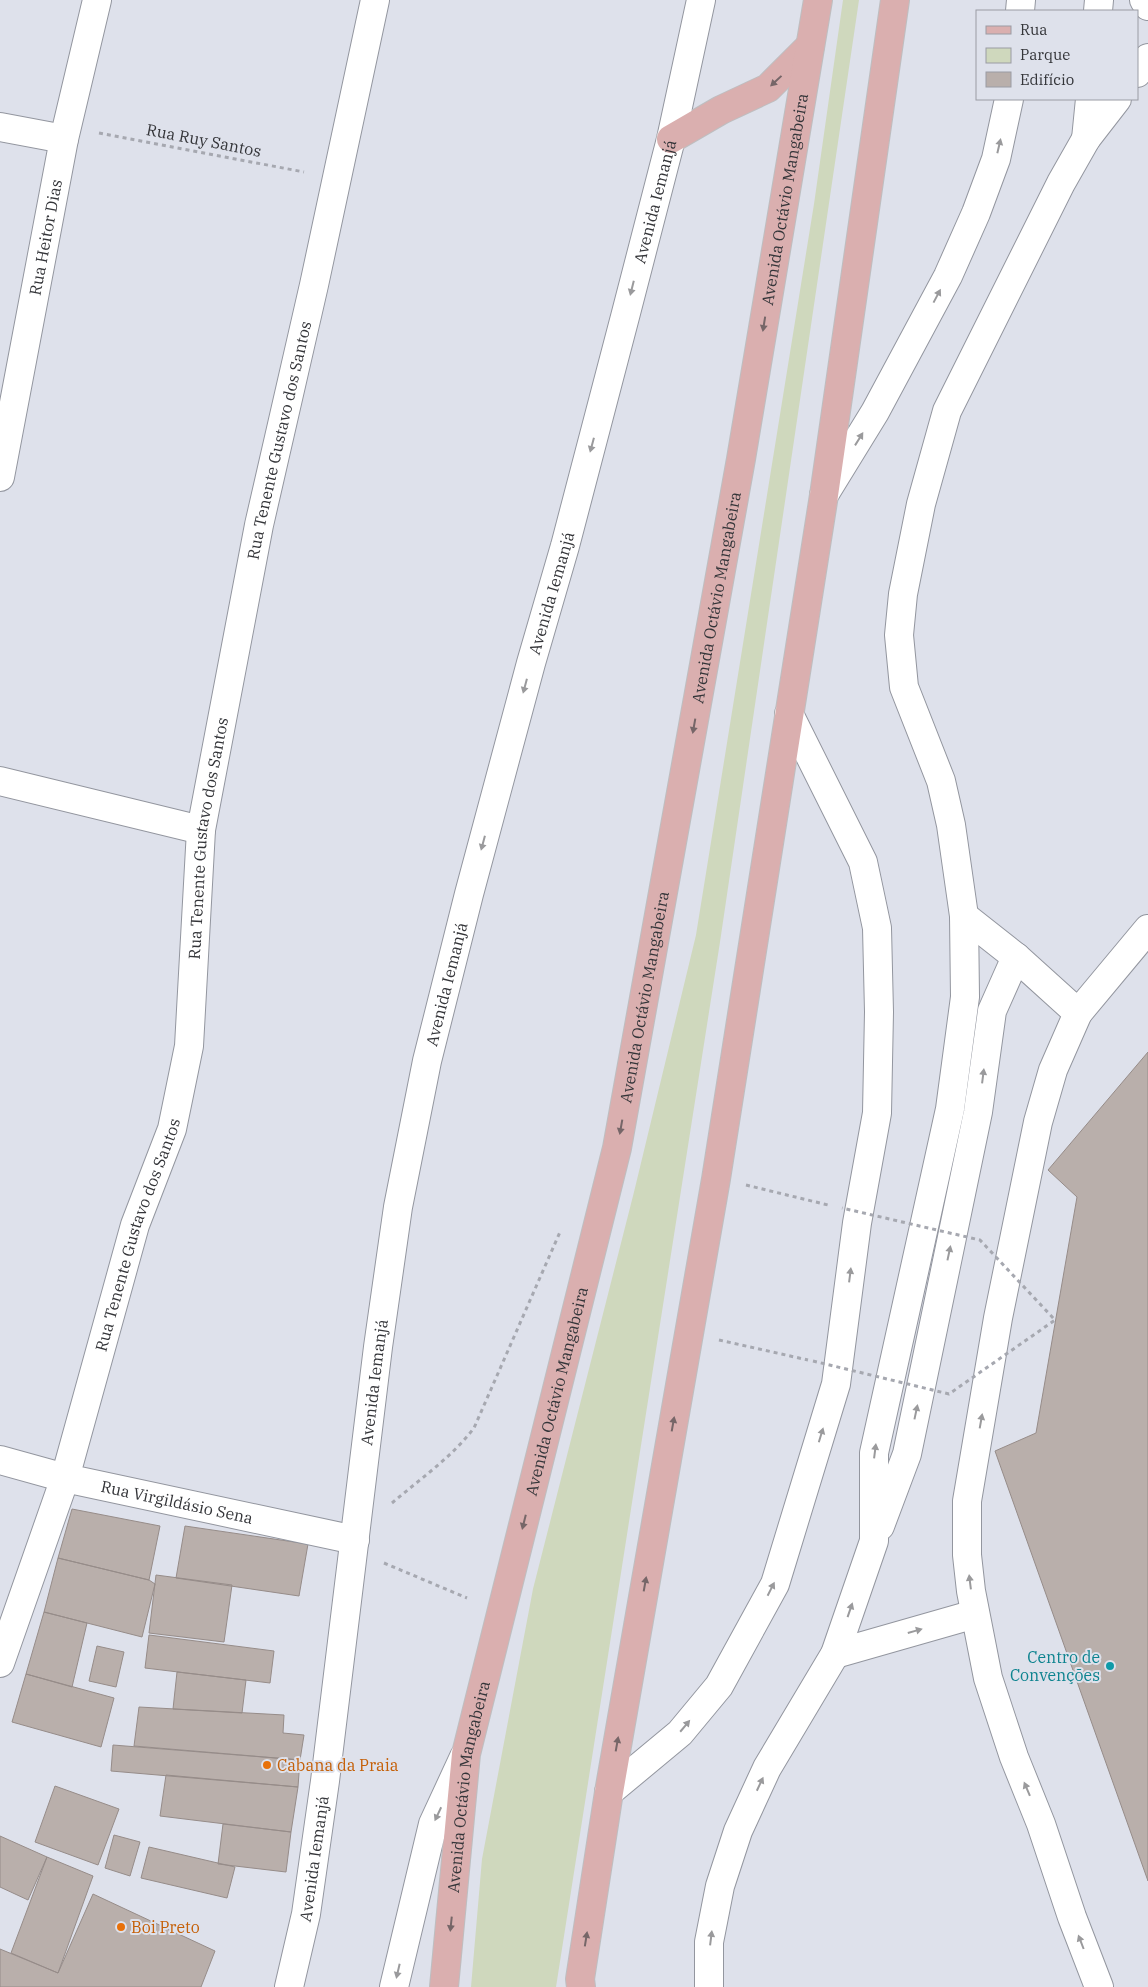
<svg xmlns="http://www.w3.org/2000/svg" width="1148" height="1987" font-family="'IBM Plex Serif',serif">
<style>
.green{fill:#cfd8bd}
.building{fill:#b9afab;stroke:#968c89}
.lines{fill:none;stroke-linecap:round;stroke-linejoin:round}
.minor-casing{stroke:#93969f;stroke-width:30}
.major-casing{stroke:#bebec0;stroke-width:30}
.path{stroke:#a6a8b0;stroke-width:3;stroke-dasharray:4 4;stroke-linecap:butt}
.minor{stroke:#fff;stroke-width:28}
.major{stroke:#daafaf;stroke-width:28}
.path-bridge{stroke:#a6a8b0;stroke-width:3;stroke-dasharray:4 4;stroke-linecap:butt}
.oneway{fill:#766668}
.oneway2{fill:#9a9a9c}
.culture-dot{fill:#0f9aa8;stroke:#dee1eb;stroke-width:2}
.food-dot{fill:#e8710a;stroke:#dee1eb;stroke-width:2}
.labels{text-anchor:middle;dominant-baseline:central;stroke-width:4;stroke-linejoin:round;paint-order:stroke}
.street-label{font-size:16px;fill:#343539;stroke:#dee1eb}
.culture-label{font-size:16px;fill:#0d838f;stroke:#dee1eb;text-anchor:end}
.food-label{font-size:16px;fill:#c56008;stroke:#dee1eb;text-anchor:start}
</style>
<rect width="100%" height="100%" fill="#dee1eb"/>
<!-- green -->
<path class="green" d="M843 0H859L720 942 556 1987H471L482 1859 533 1589 634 1192 696 935 814 204Z"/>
<!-- building -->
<path class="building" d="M1148 1052V1881L995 1451 1036 1433 1077 1197 1048 1170Z
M72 1509 160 1526 149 1580 58 1558Z
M185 1526 308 1544 299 1596 176 1578Z
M58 1558 149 1580 155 1584 142 1637 44 1612Z
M156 1575 232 1585 224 1642 149 1633Z
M44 1612 87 1623 72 1687 26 1674Z
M149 1635 274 1651 270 1683 145 1668Z
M97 1646 124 1652 116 1687 89 1681Z
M177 1672 246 1680 242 1713 173 1709Z
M26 1674 114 1698 101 1747 12 1722Z
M139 1707 284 1715 283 1733 304 1735 300 1760 134 1746Z
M113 1745 300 1760 298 1787 111 1771Z
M166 1775 298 1787 291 1832 160 1816Z
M55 1786 119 1809 98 1865 35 1842Z
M223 1824 291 1832 286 1872 218 1864Z
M114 1835 140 1842 130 1876 105 1868Z
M0 1836 47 1857 28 1900 0 1887Z
M149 1847 235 1867 227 1898 141 1878Z
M47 1857 93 1876 58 1973 11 1953Z
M93 1894 215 1951 201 1987H0V1949L58 1973Z"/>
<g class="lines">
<defs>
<g id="minor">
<path d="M1144 0 1148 6"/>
<path d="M1020 11 1021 0"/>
<path d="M1098 11 1099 0"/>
<path d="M1137 73 1148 58"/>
<path d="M0 127 64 139"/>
<path d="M1086 139 1090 99"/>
<path id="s1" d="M0 477 64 139 97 0"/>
<path d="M824 495 875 412 948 276 976 213 996 159 1009 99"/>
<path d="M0 781 201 830"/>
<path d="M964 916 1016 957 1078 1013 1148 929"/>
<path d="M1078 1013 1053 1070 1038 1122 998 1318 967 1501V1555L971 1591 988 1678 1014 1757 1041 1824 1072 1917 1099 1987"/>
<path id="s2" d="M0 1460 65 1478 355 1540"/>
<path d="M880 1526 907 1454 978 1112 992 1011 1016 957"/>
<path d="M835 1654 975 1614"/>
<path id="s3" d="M0 1663 65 1478 135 1225 172 1129 189 1046 201 830 259 525 314 285 375 0"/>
<path d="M609 1792 680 1733 719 1686 775 1584 836 1384 857 1223 877 1113 879 1012 877 928 863 862 789 714"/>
<path id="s4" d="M289 1987 306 1914 325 1781 378 1347 398 1207 427 1061 469 894 531 663 565 546 626 313 671 139 701 0"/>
<path d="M394 1987 433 1824 464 1757"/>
<path d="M709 1987V1942L720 1886 738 1831 767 1768 835 1654 874 1541V1453L950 1109 965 997 964 916 951 825 941 781 904 687 899 635 903 594 921 504 947 411 1061 183 1086 139 1117 99"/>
</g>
<g id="major">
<path d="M671 139 721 110 768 88 810 46"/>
<path id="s5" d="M444 1987 466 1754 617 1148 741 459 818 0"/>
<path d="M581 1987 580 1979 609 1792 716 1179 824 495 895 0"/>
</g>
</defs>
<!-- minor casing -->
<use href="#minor" class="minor-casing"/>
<!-- major casing -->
<use href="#major" class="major-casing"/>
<!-- path -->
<path class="path" d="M99 133 304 172
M746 1185 828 1205
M719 1340 808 1360
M392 1503C420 1479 452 1457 474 1428L560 1232
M384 1563 467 1598"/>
<!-- minor -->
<use href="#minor" class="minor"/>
<!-- major -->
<use href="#major" class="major"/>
<!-- path-bridge -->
<path class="path-bridge" d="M813 1361 949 1394 1055 1320 980 1240 842 1208"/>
</g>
<!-- one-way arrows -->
<defs><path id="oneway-solid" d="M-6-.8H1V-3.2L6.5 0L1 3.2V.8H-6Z" transform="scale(1.25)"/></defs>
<g class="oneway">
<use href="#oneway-solid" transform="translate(776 81) rotate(137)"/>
<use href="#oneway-solid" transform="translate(764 324) rotate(99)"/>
<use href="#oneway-solid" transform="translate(694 726) rotate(100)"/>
<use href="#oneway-solid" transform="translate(621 1127) rotate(100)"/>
<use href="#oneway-solid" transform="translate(673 1424) rotate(-80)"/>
<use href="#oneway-solid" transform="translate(524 1522) rotate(104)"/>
<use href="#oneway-solid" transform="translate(645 1584) rotate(-80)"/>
<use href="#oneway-solid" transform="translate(617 1744) rotate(-80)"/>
<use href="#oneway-solid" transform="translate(451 1924) rotate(96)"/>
<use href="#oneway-solid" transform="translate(586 1939) rotate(-81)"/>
</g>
<g class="oneway2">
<use href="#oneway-solid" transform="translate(999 146) rotate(-77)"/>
<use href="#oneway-solid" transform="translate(632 288) rotate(104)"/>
<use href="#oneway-solid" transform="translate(937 296) rotate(-62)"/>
<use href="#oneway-solid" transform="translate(859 439) rotate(-58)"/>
<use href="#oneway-solid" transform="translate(592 445) rotate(105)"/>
<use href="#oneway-solid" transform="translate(525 686) rotate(105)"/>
<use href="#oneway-solid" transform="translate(483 843) rotate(105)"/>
<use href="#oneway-solid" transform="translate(983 1076) rotate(-83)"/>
<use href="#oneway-solid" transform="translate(949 1253) rotate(-78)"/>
<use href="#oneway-solid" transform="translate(850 1275) rotate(-83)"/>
<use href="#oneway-solid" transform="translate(916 1412) rotate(-78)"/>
<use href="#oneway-solid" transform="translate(981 1421) rotate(-80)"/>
<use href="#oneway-solid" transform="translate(821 1435) rotate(-73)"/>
<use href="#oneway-solid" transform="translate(875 1451) rotate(-83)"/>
<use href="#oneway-solid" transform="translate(970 1582) rotate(-97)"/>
<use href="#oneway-solid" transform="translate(771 1589) rotate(-63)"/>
<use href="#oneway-solid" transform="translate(850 1610) rotate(-71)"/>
<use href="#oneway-solid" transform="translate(915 1631) rotate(-16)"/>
<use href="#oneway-solid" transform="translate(685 1726) rotate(-50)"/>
<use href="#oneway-solid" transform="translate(760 1784) rotate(-65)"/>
<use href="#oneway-solid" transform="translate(1027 1789) rotate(-113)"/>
<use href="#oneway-solid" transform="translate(438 1814) rotate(115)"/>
<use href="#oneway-solid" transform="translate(711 1938) rotate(-83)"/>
<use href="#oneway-solid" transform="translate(1081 1942) rotate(-111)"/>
<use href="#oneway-solid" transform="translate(398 1971) rotate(103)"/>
</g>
<!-- markers -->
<circle class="culture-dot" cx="1110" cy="1666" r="5"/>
<g class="food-dot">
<circle cx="267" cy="1765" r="5"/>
<circle cx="121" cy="1927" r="5"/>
</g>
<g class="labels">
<!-- street labels -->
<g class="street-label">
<text transform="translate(204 140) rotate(11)">Rua Ruy Santos</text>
<text stroke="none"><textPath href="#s5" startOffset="1822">Avenida Octávio Mangabeira</textPath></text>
<text stroke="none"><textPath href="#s4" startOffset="1826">Avenida Iemanjá</textPath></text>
<text stroke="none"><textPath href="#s1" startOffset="244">Rua Heitor Dias</textPath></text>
<text stroke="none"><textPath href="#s3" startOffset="1260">Rua Tenente Gustavo dos Santos</textPath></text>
<text stroke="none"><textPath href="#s4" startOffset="1421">Avenida Iemanjá</textPath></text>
<text stroke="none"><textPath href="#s5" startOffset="1418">Avenida Octávio Mangabeira</textPath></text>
<text stroke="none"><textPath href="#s3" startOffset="855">Rua Tenente Gustavo dos Santos</textPath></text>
<text stroke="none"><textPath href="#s4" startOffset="1016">Avenida Iemanjá</textPath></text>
<text stroke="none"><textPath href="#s5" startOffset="1012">Avenida Octávio Mangabeira</textPath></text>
<text stroke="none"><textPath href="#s3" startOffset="450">Rua Tenente Gustavo dos Santos</textPath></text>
<text stroke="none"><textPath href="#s4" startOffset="611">Avenida Iemanjá</textPath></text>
<text stroke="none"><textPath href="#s5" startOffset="608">Avenida Octávio Mangabeira</textPath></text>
<text stroke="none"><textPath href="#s2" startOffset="182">Rua Virgildásio Sena</textPath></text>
<text stroke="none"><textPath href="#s5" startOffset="202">Avenida Octávio Mangabeira</textPath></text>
<text stroke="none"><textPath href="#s4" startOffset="131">Avenida Iemanjá</textPath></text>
</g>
<!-- culture labels -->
<g class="culture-label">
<text x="1100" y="1657">Centro de<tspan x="1100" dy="18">Convenções</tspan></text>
</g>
<!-- food labels -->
<g class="food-label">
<text x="277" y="1765">Cabana da Praia</text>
<text x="131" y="1927">Boi Preto</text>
</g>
</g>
<!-- legend -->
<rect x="976" y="10" width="162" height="90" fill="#dee1eb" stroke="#9a9ca4"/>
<rect x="986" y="26" width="25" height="8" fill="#daafaf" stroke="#9a9ca4"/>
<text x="1020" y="35" font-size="15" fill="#343539">Rua</text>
<rect x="986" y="48" width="25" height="15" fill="#cfd8bd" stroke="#9a9ca4"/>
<text x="1020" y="60" font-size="15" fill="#343539">Parque</text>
<rect x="986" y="72" width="25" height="15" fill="#b9afab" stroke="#9a9ca4"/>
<text x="1020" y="85" font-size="15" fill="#343539">Edifício</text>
</svg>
